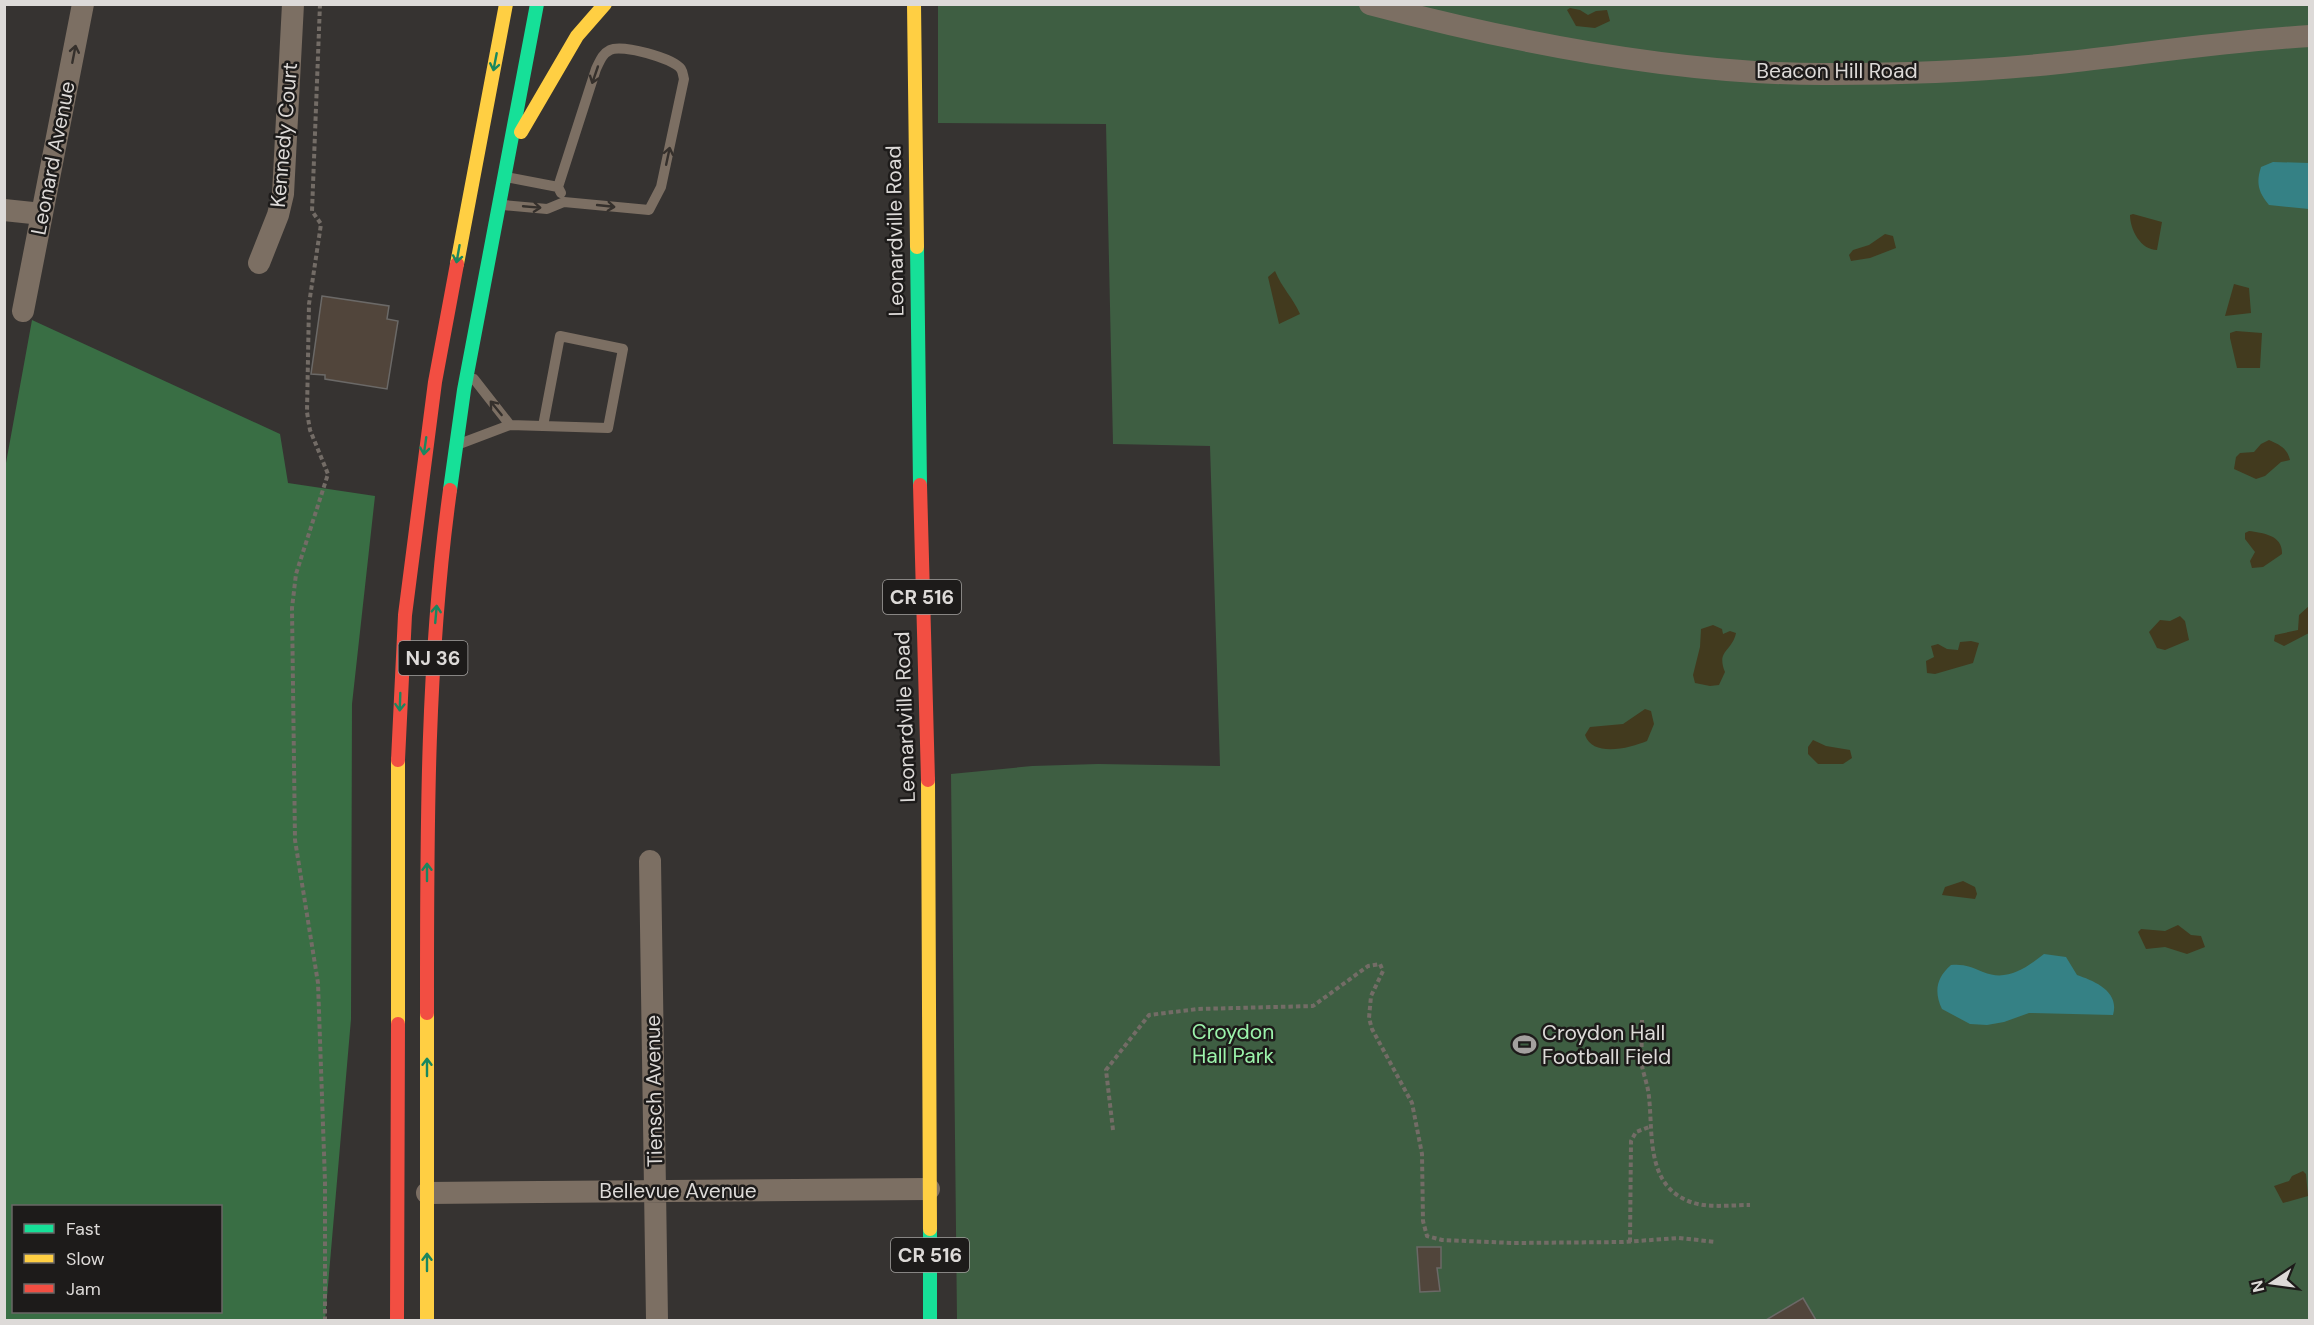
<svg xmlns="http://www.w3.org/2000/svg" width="2314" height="1325" font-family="'DM Sans',sans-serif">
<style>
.green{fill:#3e5e42}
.forest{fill:#396e44;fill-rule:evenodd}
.sand{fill:#423a1e}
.water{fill:#358185}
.building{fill:#51453b;stroke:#6b6967;stroke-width:1.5}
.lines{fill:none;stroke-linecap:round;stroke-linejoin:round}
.path{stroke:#736c66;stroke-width:4;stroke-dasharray:4.5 3;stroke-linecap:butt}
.lane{stroke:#7c6f63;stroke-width:10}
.street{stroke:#7c6f63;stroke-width:22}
.fast{stroke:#16e098;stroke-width:14}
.slow{stroke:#ffcf43;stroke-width:14}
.jam{stroke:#f24e42;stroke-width:14}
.oneway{stroke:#35302c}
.oneway2{stroke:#19875f}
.labels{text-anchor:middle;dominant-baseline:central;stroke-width:5;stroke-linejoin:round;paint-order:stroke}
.shield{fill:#1d1b1a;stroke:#a3a19f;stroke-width:1.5}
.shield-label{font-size:20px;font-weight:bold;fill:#dddad8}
.street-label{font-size:21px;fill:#dddad8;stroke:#1d1b1a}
.park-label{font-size:21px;fill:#9cf3ab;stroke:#1d1b1a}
.poi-label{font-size:21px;fill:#dddad8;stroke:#1d1b1a;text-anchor:start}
</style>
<rect width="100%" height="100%" fill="#363331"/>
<!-- green -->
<path class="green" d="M938 5H2309V1320H957L951 774 1032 766 1098 764 1220 766 1210 446 1113 444 1106 124 938 123Z"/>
<!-- forest -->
<path class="forest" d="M32 320 280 434 288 483 375 496 352 704 351 1019 325 1320H5L4 474ZM14 1206H220V1312H14Z"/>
<!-- sand -->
<path class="sand" d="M1570 8 1580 10 1588 15 1596 11 1607 10 1610 21 1595 28 1576 26 1567 10Z
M2133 214 2162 222 2157 250C2141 250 2130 230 2130 215Z
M1885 234 1893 236 1896 248 1870 258 1851 261 1849 255 1853 250 1869 245Z
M1275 271C1282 288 1293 298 1300 314L1279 324 1268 277Z
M2234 284 2249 288 2251 313 2225 316Z
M2236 331 2262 333 2260 368H2237L2230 338V333Z
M2269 440C2280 445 2287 448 2290 460L2281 462 2265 476 2256 479 2234 469 2236 457 2240 453 2254 452 2261 444Z
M2249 531C2263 533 2283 535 2282 554L2263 567 2252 568 2250 561 2255 552 2245 539V533Z
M2309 606V633L2284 646 2274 641 2275 635 2298 630 2299 615Z
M2180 616 2185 621 2189 640 2165 650 2157 648 2149 632 2160 620 2170 621Z
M1713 625 1722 629 1723 634 1730 631 1736 633C1732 652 1716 650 1725 672L1719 685 1710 686 1695 683 1693 675 1700 647 1701 629Z
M1971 641 1979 643 1973 663 1935 674 1927 673 1926 661 1934 657 1931 646 1938 644 1947 649 1958 650 1960 642Z
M1645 709 1651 711 1654 724 1647 741C1630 748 1593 758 1585 735L1590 727 1623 724Z
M1813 740 1826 746 1850 750 1852 758 1843 764H1818L1808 754V747Z
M1963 881 1975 887 1977 894 1975 899 1942 895 1945 887Z
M2178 925 2191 935 2201 936 2205 947 2187 954 2165 947 2146 949 2138 932 2141 929 2165 931Z
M2303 1171 2306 1174 2308 1196 2283 1203 2274 1186 2289 1181 2292 1176Z"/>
<!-- water -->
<path class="water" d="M2273 162 2309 163V209L2269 205C2258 192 2256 183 2261 167Z
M2044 954 2066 957 2077 975C2094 981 2120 991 2113 1015L2029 1013 2004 1022 1987 1025 1970 1024 1942 1009C1934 992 1936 978 1951 965 1965 964 1971 967 1983 972 2007 982 2026 968 2044 954Z"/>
<!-- building -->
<path class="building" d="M322 296 389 306 387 319 398 321 387 389 325 379V375L311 374Z
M1417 1247H1441V1268H1437L1440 1291 1420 1292Z
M1803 1298 1816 1320H1766Z"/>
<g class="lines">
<!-- path -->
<path class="path" d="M320 4 312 211 321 224 309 304 307 412 310 430 328 474 296 574 292 608 295 840 318 983 325 1182V1320
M1642 1020C1642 1035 1641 1051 1642 1066 1644 1076 1648 1086 1649 1097 1653 1133 1646 1182 1686 1200 1704 1209 1729 1205 1750 1205
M1113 1130 1106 1070 1149 1015 1198 1009 1313 1006 1368 966 1380 964 1383 971 1371 996 1369 1018 1372 1029 1412 1103 1422 1154 1423 1221 1427 1236 1442 1240 1514 1243 1623 1242 1679 1238 1716 1242
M1630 1242 1631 1141 1636 1132 1649 1127"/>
<!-- lane -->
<path class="lane" d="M506 177 558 187 561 193
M503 205 547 209 564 202 649 210 661 187 684 79C683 76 683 72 681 69 673 58 622 44 610 50 602 54 600 61 596 69L558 187
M510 425 608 428 623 349 560 336 543 426
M462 443 510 425 474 379"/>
<!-- street -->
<path class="street" d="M1370 4C1517 43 1678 75 1830 74 1906 74 1983 71 2059 63 2142 54 2226 41 2310 36
M4 210 42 214
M259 263 278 215 283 194 293 4
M23 311 83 4
M650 861 657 1320
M427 1193 929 1189"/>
<!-- fast -->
<path class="fast" d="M917 247 920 485
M450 490 464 390 537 4
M930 1229V1320"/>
<!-- slow -->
<path class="slow" d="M914 4 917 247
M521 132 577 36 605 4
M457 264 506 4
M928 780 930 1229
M427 1013V1320
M398 1024V760"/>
<!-- jam -->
<path class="jam" d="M920 485 928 780
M398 760 405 615 435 382 457 264
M427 1013C427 838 426 664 450 490
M397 1320 398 1024"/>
</g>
<!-- one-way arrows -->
<defs><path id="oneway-shaft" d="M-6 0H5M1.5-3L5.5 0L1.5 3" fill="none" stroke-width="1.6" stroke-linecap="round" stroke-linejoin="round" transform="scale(1.5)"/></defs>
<g class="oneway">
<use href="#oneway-shaft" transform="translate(74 54) rotate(-79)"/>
<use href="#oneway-shaft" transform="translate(595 75) rotate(109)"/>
<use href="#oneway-shaft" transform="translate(668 156) rotate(-78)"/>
<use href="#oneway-shaft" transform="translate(606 206) rotate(6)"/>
<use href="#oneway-shaft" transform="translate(532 207) rotate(5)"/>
<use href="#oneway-shaft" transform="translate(496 408) rotate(-129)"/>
</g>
<g class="oneway2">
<use href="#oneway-shaft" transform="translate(495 62) rotate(101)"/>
<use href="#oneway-shaft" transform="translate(458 254) rotate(100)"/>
<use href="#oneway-shaft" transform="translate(425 446) rotate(98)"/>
<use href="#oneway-shaft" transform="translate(436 614) rotate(-85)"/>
<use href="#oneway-shaft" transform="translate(400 702) rotate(92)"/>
<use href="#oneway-shaft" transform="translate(427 872) rotate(-90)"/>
<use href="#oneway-shaft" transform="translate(427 1067) rotate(-90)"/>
<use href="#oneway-shaft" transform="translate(427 1262) rotate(-90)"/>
</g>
<!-- icons -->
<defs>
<symbol id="stadium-bare" viewBox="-9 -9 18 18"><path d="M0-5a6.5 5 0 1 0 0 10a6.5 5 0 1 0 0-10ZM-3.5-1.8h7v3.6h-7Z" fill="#a3a09e" stroke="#1d1b1a" stroke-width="2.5" paint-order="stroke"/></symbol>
</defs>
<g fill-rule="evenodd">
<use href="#stadium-bare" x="1508" y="1028" width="33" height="33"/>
</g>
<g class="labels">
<!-- shield labels -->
<g class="shield">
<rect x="883" y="580" width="78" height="34" rx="4.5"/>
<rect x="398.5" y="641" width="69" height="34" rx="4.5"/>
<rect x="891" y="1238" width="78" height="34" rx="4.5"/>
</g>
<g class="shield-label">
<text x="922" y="597">CR 516</text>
<text x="433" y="658">NJ 36</text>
<text x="930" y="1255">CR 516</text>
</g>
<!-- street labels -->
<g class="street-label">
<text x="1837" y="71">Beacon Hill Road</text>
<text transform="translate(284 135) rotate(-85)">Kennedy Court</text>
<text transform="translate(53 158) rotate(-79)">Leonard Avenue</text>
<text transform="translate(895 231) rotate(-91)">Leonardville Road</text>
<text transform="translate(905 717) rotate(-92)">Leonardville Road</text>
<text transform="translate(654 1091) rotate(-91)">Tiensch Avenue</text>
<text x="678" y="1191">Bellevue Avenue</text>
</g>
<!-- park labels -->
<g class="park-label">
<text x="1233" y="1032">Croydon<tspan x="1233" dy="24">Hall Park</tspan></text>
</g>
<!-- poi labels -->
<g class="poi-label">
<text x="1542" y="1033">Croydon Hall<tspan x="1542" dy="24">Football Field</tspan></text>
</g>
</g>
<!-- border -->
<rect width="2314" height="1325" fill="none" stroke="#dddad8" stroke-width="12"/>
<!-- legend -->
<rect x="12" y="1205" width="210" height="108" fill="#1d1b1a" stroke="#6a6766" stroke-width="1.5"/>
<rect x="24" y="1224" width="30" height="9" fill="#16e098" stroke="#6a6766" stroke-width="1.5"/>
<text x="66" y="1235" font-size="18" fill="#dddad8">Fast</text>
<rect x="24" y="1254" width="30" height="9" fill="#ffcf43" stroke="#6a6766" stroke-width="1.5"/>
<text x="66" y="1265" font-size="18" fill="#dddad8">Slow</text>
<rect x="24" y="1284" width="30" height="9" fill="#f24e42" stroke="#6a6766" stroke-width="1.5"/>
<text x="66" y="1295" font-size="18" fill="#dddad8">Jam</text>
<!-- north arrow -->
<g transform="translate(2272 1283) rotate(257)" stroke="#1d1b1a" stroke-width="4.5" paint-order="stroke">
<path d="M0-4.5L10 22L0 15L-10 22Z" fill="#dddad8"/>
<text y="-9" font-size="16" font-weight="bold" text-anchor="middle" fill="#dddad8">N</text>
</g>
</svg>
